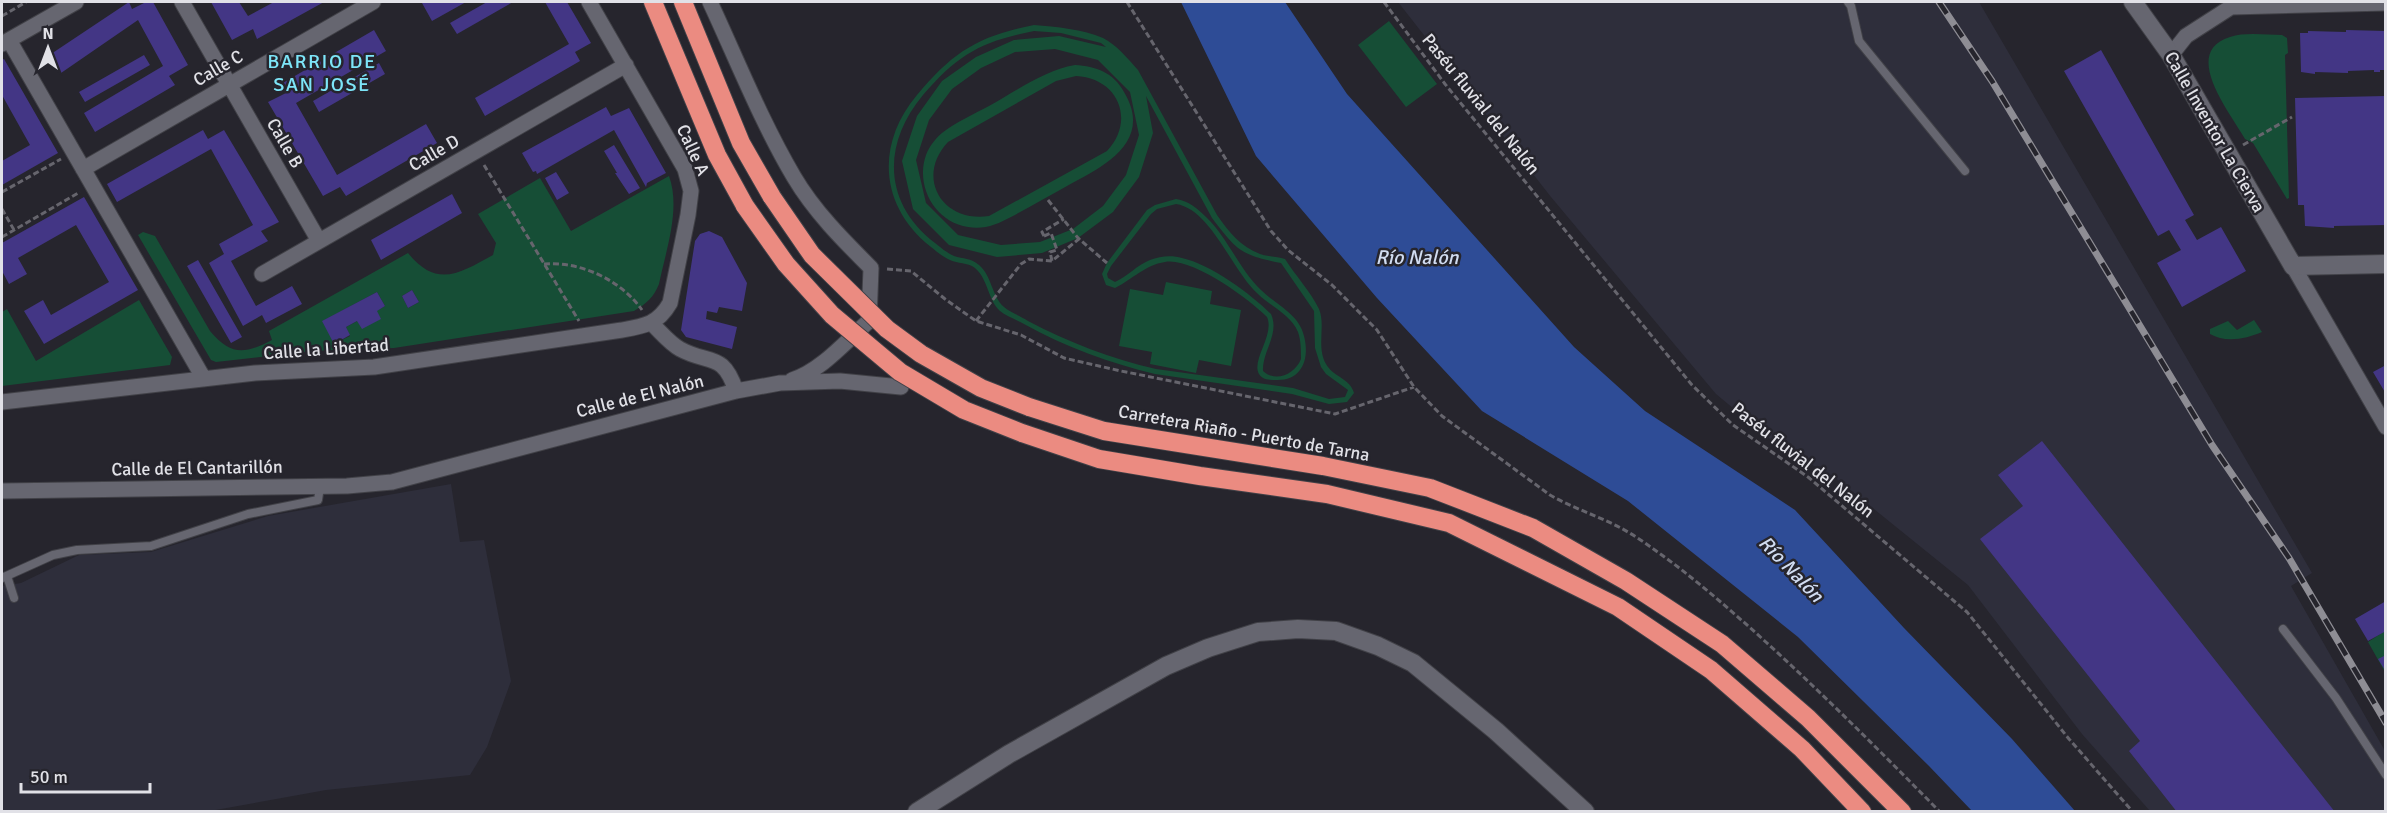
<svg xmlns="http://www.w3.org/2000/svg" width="2387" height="813" font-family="Signika,sans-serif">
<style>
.built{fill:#2e2e3b}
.green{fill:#164e36;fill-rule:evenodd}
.water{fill:#2e4c96}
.building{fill:#433685}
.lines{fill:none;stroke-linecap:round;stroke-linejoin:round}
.lane-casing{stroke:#414147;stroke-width:10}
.street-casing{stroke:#414147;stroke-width:17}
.secondary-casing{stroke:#414147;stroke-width:20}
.highway-casing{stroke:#414147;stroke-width:20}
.path{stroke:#66656d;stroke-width:3;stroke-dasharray:6 3;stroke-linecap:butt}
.lane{stroke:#666670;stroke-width:8}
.street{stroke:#666670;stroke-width:15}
.secondary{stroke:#666670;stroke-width:18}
.highway{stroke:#eb8b81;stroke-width:18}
.rail-casing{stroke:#8e8d94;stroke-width:7}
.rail{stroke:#26252d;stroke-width:4.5;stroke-dasharray:14;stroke-linecap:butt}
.highway-bridge-casing{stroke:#414147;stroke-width:20;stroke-linecap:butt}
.highway-bridge{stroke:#eb8b81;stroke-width:18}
.labels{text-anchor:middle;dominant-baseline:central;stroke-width:5;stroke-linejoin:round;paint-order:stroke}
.street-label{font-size:18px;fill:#e1e1e7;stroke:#26252d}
.neighbourhood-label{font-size:20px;letter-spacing:1.5px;fill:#7de5f8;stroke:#26252d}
.water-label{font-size:20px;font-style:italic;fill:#d1dcf1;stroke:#26252d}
</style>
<rect width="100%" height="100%" fill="#26252d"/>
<!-- built -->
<path class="built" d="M1398 2H1979L2312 573 2291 586 2385 751V811H2150L2082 734 1968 585 1838 480 1775 443 1716 394 1551 197Z
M451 484 460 542 484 540 511 681 487 747 470 775 326 790 210 811H2V586L21 583 79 555 151 552 268 516Z"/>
<!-- green -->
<path class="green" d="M1389 21 1437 84 1406 107 1358 45Z
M1034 25C1056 27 1083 29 1103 38 1117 45 1128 59 1138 70L1217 215C1229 232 1240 246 1260 254 1268 257 1277 256 1285 259 1295 275 1311 292 1319 309 1326 326 1316 346 1326 364 1333 377 1350 378 1354 393L1347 402 1329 404 1292 394 1155 374C1110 363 1065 347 1024 324 1017 320 1006 316 1000 311 988 300 988 279 975 268 967 262 958 264 950 260 943 257 936 251 931 247 880 207 875 145 917 95 953 52 978 36 1034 25ZM1034 31 1061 33 1101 43 1106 47 1059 36 1014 40 976 57 942 81 917 116 902 161 913 209 949 245 997 257 1042 253 1078 238 1113 212 1139 177 1153 133 1146 96 1212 218C1237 251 1241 255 1281 263L1314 311 1315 348 1321 367 1326 374 1348 390 1345 397 1329 399 1293 388 1156 369C1112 359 1068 342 1028 321 1021 316 1011 313 1004 307 992 297 992 276 979 265 971 258 963 259 954 256 947 253 940 247 935 243 883 203 882 144 923 95 958 54 982 41 1034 31ZM1055 49 1098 60 1130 92 1139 135 1126 175 1103 206 1073 229 1040 242 1001 245 958 235 926 203 916 160 929 120 952 89 981 68 1015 52Z
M2282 35 2287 38 2288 53 2285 55 2289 198 2287 199 2253 143 2245 139C2231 114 2180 52 2230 37 2245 32 2266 35 2282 35Z
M1075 65C1096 66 1114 73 1124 92 1154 142 1103 167 1067 186 1049 196 1030 207 1011 217 998 224 984 230 968 227 935 222 915 186 926 155 929 147 935 139 942 133 956 122 974 114 989 106 1016 91 1045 70 1075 65ZM1076 76C1118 78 1136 120 1107 151L989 216C942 223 915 177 948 142L1056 81Z
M669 176C681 209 666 250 659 284 654 297 646 304 634 311L394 348 312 351 216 362 211 360 138 235 143 232 155 236 210 331C231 356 245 354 272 340L269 331 408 253C437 289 460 273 493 255L496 243 478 214 540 178 571 231ZM412 290 419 302 408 308 402 296ZM377 292 385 306 346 327 350 336 335 343 323 321Z
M1176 199C1189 201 1197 208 1206 217 1228 238 1239 269 1261 290 1276 305 1299 314 1304 336 1310 359 1302 381 1276 380 1269 380 1263 380 1259 374 1251 360 1275 335 1267 317 1249 299 1192 257 1165 262 1145 265 1133 279 1115 288L1106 285 1102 274 1107 263 1147 210 1155 205ZM1176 204C1211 209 1232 271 1258 294 1270 306 1291 315 1298 332 1301 340 1301 351 1301 359 1295 374 1276 383 1263 371 1262 351 1280 334 1271 314 1251 294 1210 264 1182 258 1172 255 1160 256 1150 260 1137 265 1128 276 1115 282L1108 278 1107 274 1111 266 1151 214 1157 209Z
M1166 282 1212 291 1210 304 1241 310 1231 366 1199 360 1196 373 1150 364 1152 352 1119 346 1130 289 1163 295Z
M139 300 172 357 170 365 2 386V312L7 309 36 361Z
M2254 320 2262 332C2246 339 2225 343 2210 334V329L2228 321 2237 330Z
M2385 631V672L2368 642Z"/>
<!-- water -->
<path class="water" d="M1181 2H1285L1347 94 1574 347 1645 411 1795 510 1904 628 2012 739 2075 811H1972L1929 766 1798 637 1628 501 1482 411 1377 298 1256 156Z"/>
<!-- building -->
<path class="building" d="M129 2 132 9 146 2H153L188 65 169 76 175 85 95 132 84 113 163 66 138 20 61 73 48 56Z
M211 2H239L248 16 274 2H324L257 39 253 29 232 40Z
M425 2H466L432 21 422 3Z
M487 2H513L457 34 450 23Z
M545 2H567L591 43 575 52 580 61 485 116 475 98 569 44Z
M374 30 386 51 296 103 337 175 426 124 437 143 346 196 340 187 323 196 268 102 286 93 281 84Z
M2346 30 2386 31V70H2380V72H2374V70L2348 71V73L2315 72V74L2301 72 2300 33H2308V31L2346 32Z
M2101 50 2194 215 2185 220 2197 240 2221 227 2246 271 2182 307 2157 263 2181 250 2169 230 2158 236 2064 71Z
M144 55 150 65 85 102 79 92Z
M4 59 58 153 2 185V161L30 145 2 95V60Z
M379 63 385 74 319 112 313 101Z
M2386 96V225L2334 226V228L2305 226 2304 205H2298L2295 98Z
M606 107 611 116 629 108 666 173 647 183 646 187 614 130 537 174 536 171 533 172 522 153Z
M203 130 208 139 224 130 279 222 261 231 268 241 231 261 256 306 292 286 302 304 266 323 262 315 243 326 209 263 224 254 219 244 253 225 211 149 117 202 107 184Z
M614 145 640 188 629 194 615 173H617L604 151Z
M556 172 569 193 557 200 545 178Z
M452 194 462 213 381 260 371 240Z
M84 197 138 290 44 344 24 311 43 300 51 315 109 282 76 225 18 258 27 274 9 284 2 271V243Z
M709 231 722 237 747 283 742 311 719 307 717 313 707 311 706 319 737 327 732 349 686 337 681 330 695 241 700 234Z
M198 260 242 337 231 343 187 266Z
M412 290 419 302 408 308 402 296Z
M377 292 385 306 377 311 381 319 362 329 357 321 346 327 350 335 334 344 322 321Z
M2386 365V394L2373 372Z
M2042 441 2335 812H2177L2129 751 2140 741 1980 539 2023 506 1998 475Z
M2386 601V631L2368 641 2355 619Z
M2386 655V672L2378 659Z"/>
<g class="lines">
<defs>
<path id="lane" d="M1848 2 1851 6 1859 41 1965 171
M7 576 14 598
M2 578 53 555 77 550 151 546 248 514 318 500 320 487
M2283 629 2336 698 2386 775"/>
<path id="street" d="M182 2 319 241
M710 2C737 60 761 121 794 177 814 211 843 240 871 268L869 321C846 341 821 371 792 380
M9 40 204 379
M2 44 76 2
M2171 55 2186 36 2231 7 2386 3
M83 169 373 2
M2293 266 2386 427
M262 274 626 65
M651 323C660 331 669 343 680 349 709 365 723 351 736 391
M2 402 255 373 374 367 622 330C645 326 658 324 670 303L688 215 691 191 685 169 589 2
M2 491 347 486 392 482 736 391 780 383 840 381 901 387"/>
<path id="secondary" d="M2133 2 2171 55 2293 266 2386 264
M917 812 1009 754 1166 666 1208 648 1258 632 1298 629 1336 631 1378 646 1413 663 1496 731 1585 812"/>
<path id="highway" d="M653 2 717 155 745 206
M683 2 741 143 772 197
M1029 407 1104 431 1323 466 1430 488 1533 528 1626 581 1722 644 1808 718 1902 812
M1022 433 1099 459 1200 476 1327 494 1449 523 1618 607 1711 670 1802 749 1862 812"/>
</defs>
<!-- lane casing -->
<use href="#lane" class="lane-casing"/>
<!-- street casing -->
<use href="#street" class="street-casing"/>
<!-- secondary casing -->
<use href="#secondary" class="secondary-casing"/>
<!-- highway casing -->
<use href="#highway" class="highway-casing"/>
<!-- path -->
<path class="path" d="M1127 2 1271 231 1288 250 1332 285 1377 330 1414 387 1442 416 1550 495C1578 511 1609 519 1636 537 1683 568 1725 605 1767 643 1826 697 1883 754 1940 812
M1384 2 1445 84 1692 385 1733 425 1808 477 1967 612 2069 739 2133 812
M2 16 26 2
M2243 145 2292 117
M484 165 579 321
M2 192 61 159
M1048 200 1078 238 1107 263
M2 209 14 230
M1044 236 1051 233 1057 250 1050 252 1052 261
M1044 236 1042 232 1064 219
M2 237 80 192
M544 264C580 261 621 280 642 310
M887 269 911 271 945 299 976 321 1021 335 1064 358 1121 371 1335 414 1414 387
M976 321 1021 264 1029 259 1052 261 1080 238"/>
<!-- lane -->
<use href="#lane" class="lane"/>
<!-- street -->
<use href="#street" class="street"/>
<!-- secondary -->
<use href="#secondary" class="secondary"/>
<!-- highway -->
<use href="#highway" class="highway"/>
<defs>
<path id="rail" d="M1939 2 1992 81 2212 445 2289 558 2386 723"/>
</defs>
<!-- rail casing -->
<use href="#rail" class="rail-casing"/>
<!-- rail -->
<use href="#rail" class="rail"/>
<defs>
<path id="highway-bridge" d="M772 197 812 255 887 329 921 354 981 388 1029 407
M745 206 786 264 832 315 900 372 964 410 1022 433"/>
</defs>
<!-- highway-bridge casing -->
<use href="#highway-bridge" class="highway-bridge-casing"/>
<!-- highway-bridge -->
<use href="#highway-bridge" class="highway-bridge"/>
</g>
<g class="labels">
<!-- street labels -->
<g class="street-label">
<text transform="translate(218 68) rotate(-30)">Calle C</text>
<text transform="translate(1481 104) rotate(51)">Paséu fluvial del Nalón</text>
<text transform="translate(2215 132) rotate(60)">Calle Inventor La Cierva</text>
<text transform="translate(285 143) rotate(60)">Calle B</text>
<text transform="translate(693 150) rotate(65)">Calle A</text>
<text transform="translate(434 153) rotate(-30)">Calle D</text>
<text transform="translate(326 349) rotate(-4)">Calle la Libertad</text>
<text transform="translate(640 396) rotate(-14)">Calle de El Nalón</text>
<text transform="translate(1244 433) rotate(10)">Carretera Riaño - Puerto de Tarna</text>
<text transform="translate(1803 460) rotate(38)">Paséu fluvial del Nalón</text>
<text transform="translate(197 468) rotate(-1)">Calle de El Cantarillón</text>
</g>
<!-- neighbourhood labels -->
<g class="neighbourhood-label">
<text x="322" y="61">BARRIO DE<tspan x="322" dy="23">SAN JOSÉ</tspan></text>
</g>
<!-- water labels -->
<g class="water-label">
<text x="1417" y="257">Río Nalón</text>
<text transform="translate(1791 569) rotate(46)">Río Nalón</text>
</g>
</g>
<!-- border -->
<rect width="2387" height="813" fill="none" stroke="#e1e1e7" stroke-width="6"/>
<!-- north arrow -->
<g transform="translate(48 48)" stroke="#26252d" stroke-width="4.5" paint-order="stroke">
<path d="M0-4.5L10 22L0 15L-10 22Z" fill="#e1e1e7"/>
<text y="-9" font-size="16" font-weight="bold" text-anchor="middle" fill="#e1e1e7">N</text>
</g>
<!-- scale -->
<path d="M21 783v9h129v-9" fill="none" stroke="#e1e1e7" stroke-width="3"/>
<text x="30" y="783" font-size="18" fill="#e1e1e7" stroke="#26252d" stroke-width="4.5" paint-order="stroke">50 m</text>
</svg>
